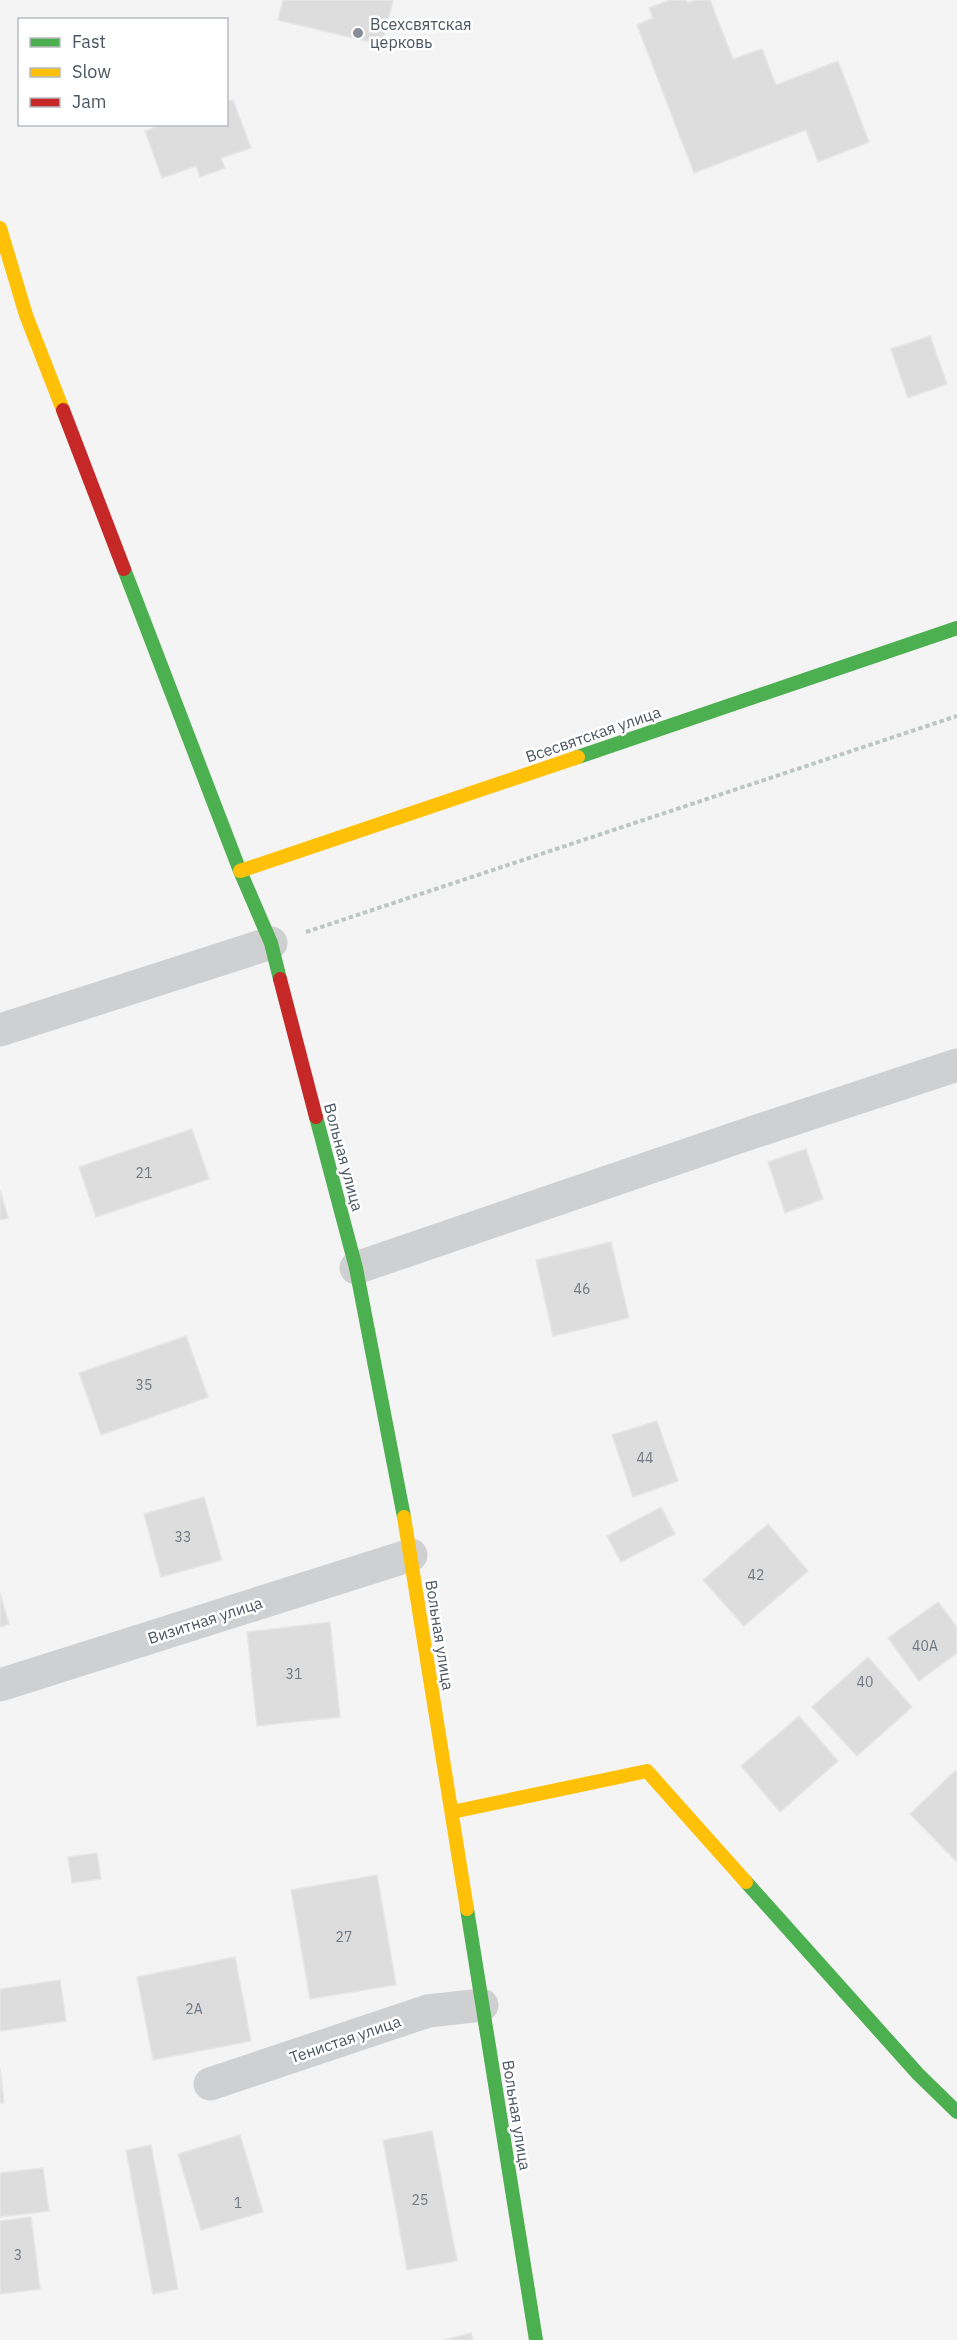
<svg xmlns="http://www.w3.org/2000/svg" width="957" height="2340" font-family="'IBM Plex Sans',sans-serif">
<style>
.building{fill:#ddddde;stroke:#e5e6e7;stroke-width:1.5}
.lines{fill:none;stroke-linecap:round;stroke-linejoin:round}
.path{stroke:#bcc7c4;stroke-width:4;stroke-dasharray:4.5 3;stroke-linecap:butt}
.street{stroke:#ced0d2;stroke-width:33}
.fast{stroke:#4caf50;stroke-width:14}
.slow{stroke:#ffc107;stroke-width:14}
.jam{stroke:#c62828;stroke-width:14}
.poi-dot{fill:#868d94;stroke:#fff;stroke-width:2}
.labels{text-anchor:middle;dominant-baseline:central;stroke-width:5;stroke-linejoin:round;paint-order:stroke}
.number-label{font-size:14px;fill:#707881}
.poi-label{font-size:16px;fill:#4a5661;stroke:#fff;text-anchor:start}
.street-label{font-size:16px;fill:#4a5661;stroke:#fff}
</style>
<rect width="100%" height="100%" fill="#f4f4f4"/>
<!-- building -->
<path class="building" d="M283 0H393L382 45 278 20Z
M670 0H686L688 3 696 0H710L733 59 762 49 776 85 838 61 869 142 818 162 806 130 694 173 637 25 653 18 649 8Z
M233 100 251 148 221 158 225 168 200 177 196 166 162 178 145 131 163 124H226V102Z
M930 336 947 384 908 398 891 349Z
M192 1129 209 1179 96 1217 79 1167Z
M806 1149 823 1199 785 1213 768 1162Z
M0 1190 8 1218 0 1220Z
M611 1242 629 1318 553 1336 536 1260Z
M186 1336 208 1397 101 1435 79 1373Z
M657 1421 678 1481 633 1497 612 1435Z
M204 1497 222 1560 161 1577 144 1514Z
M661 1507 675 1534 621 1562 607 1536Z
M768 1524 808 1571 744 1626 703 1580Z
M0 1593 9 1624 0 1627Z
M938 1602 957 1627V1653L919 1681 888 1638Z
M330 1622 340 1717 257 1726 247 1632Z
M868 1657 912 1707 857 1756 812 1707Z
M799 1716 838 1761 780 1812 741 1766Z
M955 1771 957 1772V1862L910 1814Z
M97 1853 101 1879 72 1883 68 1857Z
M377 1875 396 1985 310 1999 291 1890Z
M235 1957 251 2041 153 2060 137 1977Z
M60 1980 66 2021 0 2031V1989Z
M0 2068 4 2103H0Z
M432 2131 457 2261 407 2270 383 2140Z
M240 2135 263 2212 201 2230 178 2154Z
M151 2145 178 2289 153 2294 126 2150Z
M43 2168 49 2211 0 2217V2173Z
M31 2217 40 2289 0 2294V2221Z
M471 2333 473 2340H445Z"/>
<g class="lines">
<!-- path -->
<path class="path" d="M306 932 957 716"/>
<!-- street -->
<path class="street" d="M0 1030 271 943
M356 1268 739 1137 957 1065
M0 1685 411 1555
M210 2084 428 2011 482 2005"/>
<!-- fast -->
<path class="fast" d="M124 569 240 871 271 943 280 979
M578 757 957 628
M316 1117 356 1268 404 1517
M746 1882 918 2074 957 2112
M467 1909 536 2340"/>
<!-- slow -->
<path class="slow" d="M0 228 26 315 63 410
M240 871 578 757
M404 1517 467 1909
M452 1812 647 1771 746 1882"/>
<!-- jam -->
<path class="jam" d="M63 410 124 569
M280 979 316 1117"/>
</g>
<!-- markers -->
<circle class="poi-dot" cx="358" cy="33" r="6"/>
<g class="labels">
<!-- number labels -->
<g class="number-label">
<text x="144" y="1173">21</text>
<text x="582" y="1289">46</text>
<text x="144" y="1385">35</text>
<text x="645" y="1458">44</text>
<text x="183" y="1537">33</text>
<text x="756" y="1575">42</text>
<text x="925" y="1646">40А</text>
<text x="294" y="1674">31</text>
<text x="865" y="1682">40</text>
<text x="344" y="1937">27</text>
<text x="194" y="2009">2А</text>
<text x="420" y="2200">25</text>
<text x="238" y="2203">1</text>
<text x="18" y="2255">3</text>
</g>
<!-- poi labels -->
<g class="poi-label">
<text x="370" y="24">Всехсвятская<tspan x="370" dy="18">церковь</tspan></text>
</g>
<!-- street labels -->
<g class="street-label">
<text transform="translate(593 734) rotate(-19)">Всесвятская улица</text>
<text transform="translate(344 1157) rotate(75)">Вольная улица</text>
<text transform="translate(205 1620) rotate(-18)">Визитная улица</text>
<text transform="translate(440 1635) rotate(81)">Вольная улица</text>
<text transform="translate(345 2039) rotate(-19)">Тенистая улица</text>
<text transform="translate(517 2115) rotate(81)">Вольная улица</text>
</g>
</g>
<!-- legend -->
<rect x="18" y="18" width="210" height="108" fill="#ffffff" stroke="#b7bbc0" stroke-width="1.5"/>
<rect x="30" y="38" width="30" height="9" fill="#4caf50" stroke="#b7bbc0" stroke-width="1.5"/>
<text x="72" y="48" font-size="18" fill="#4a5661">Fast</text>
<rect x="30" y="68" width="30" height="9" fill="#ffc107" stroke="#b7bbc0" stroke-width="1.5"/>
<text x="72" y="78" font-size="18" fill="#4a5661">Slow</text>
<rect x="30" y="98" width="30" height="9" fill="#c62828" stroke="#b7bbc0" stroke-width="1.5"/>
<text x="72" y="108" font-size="18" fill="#4a5661">Jam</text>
</svg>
